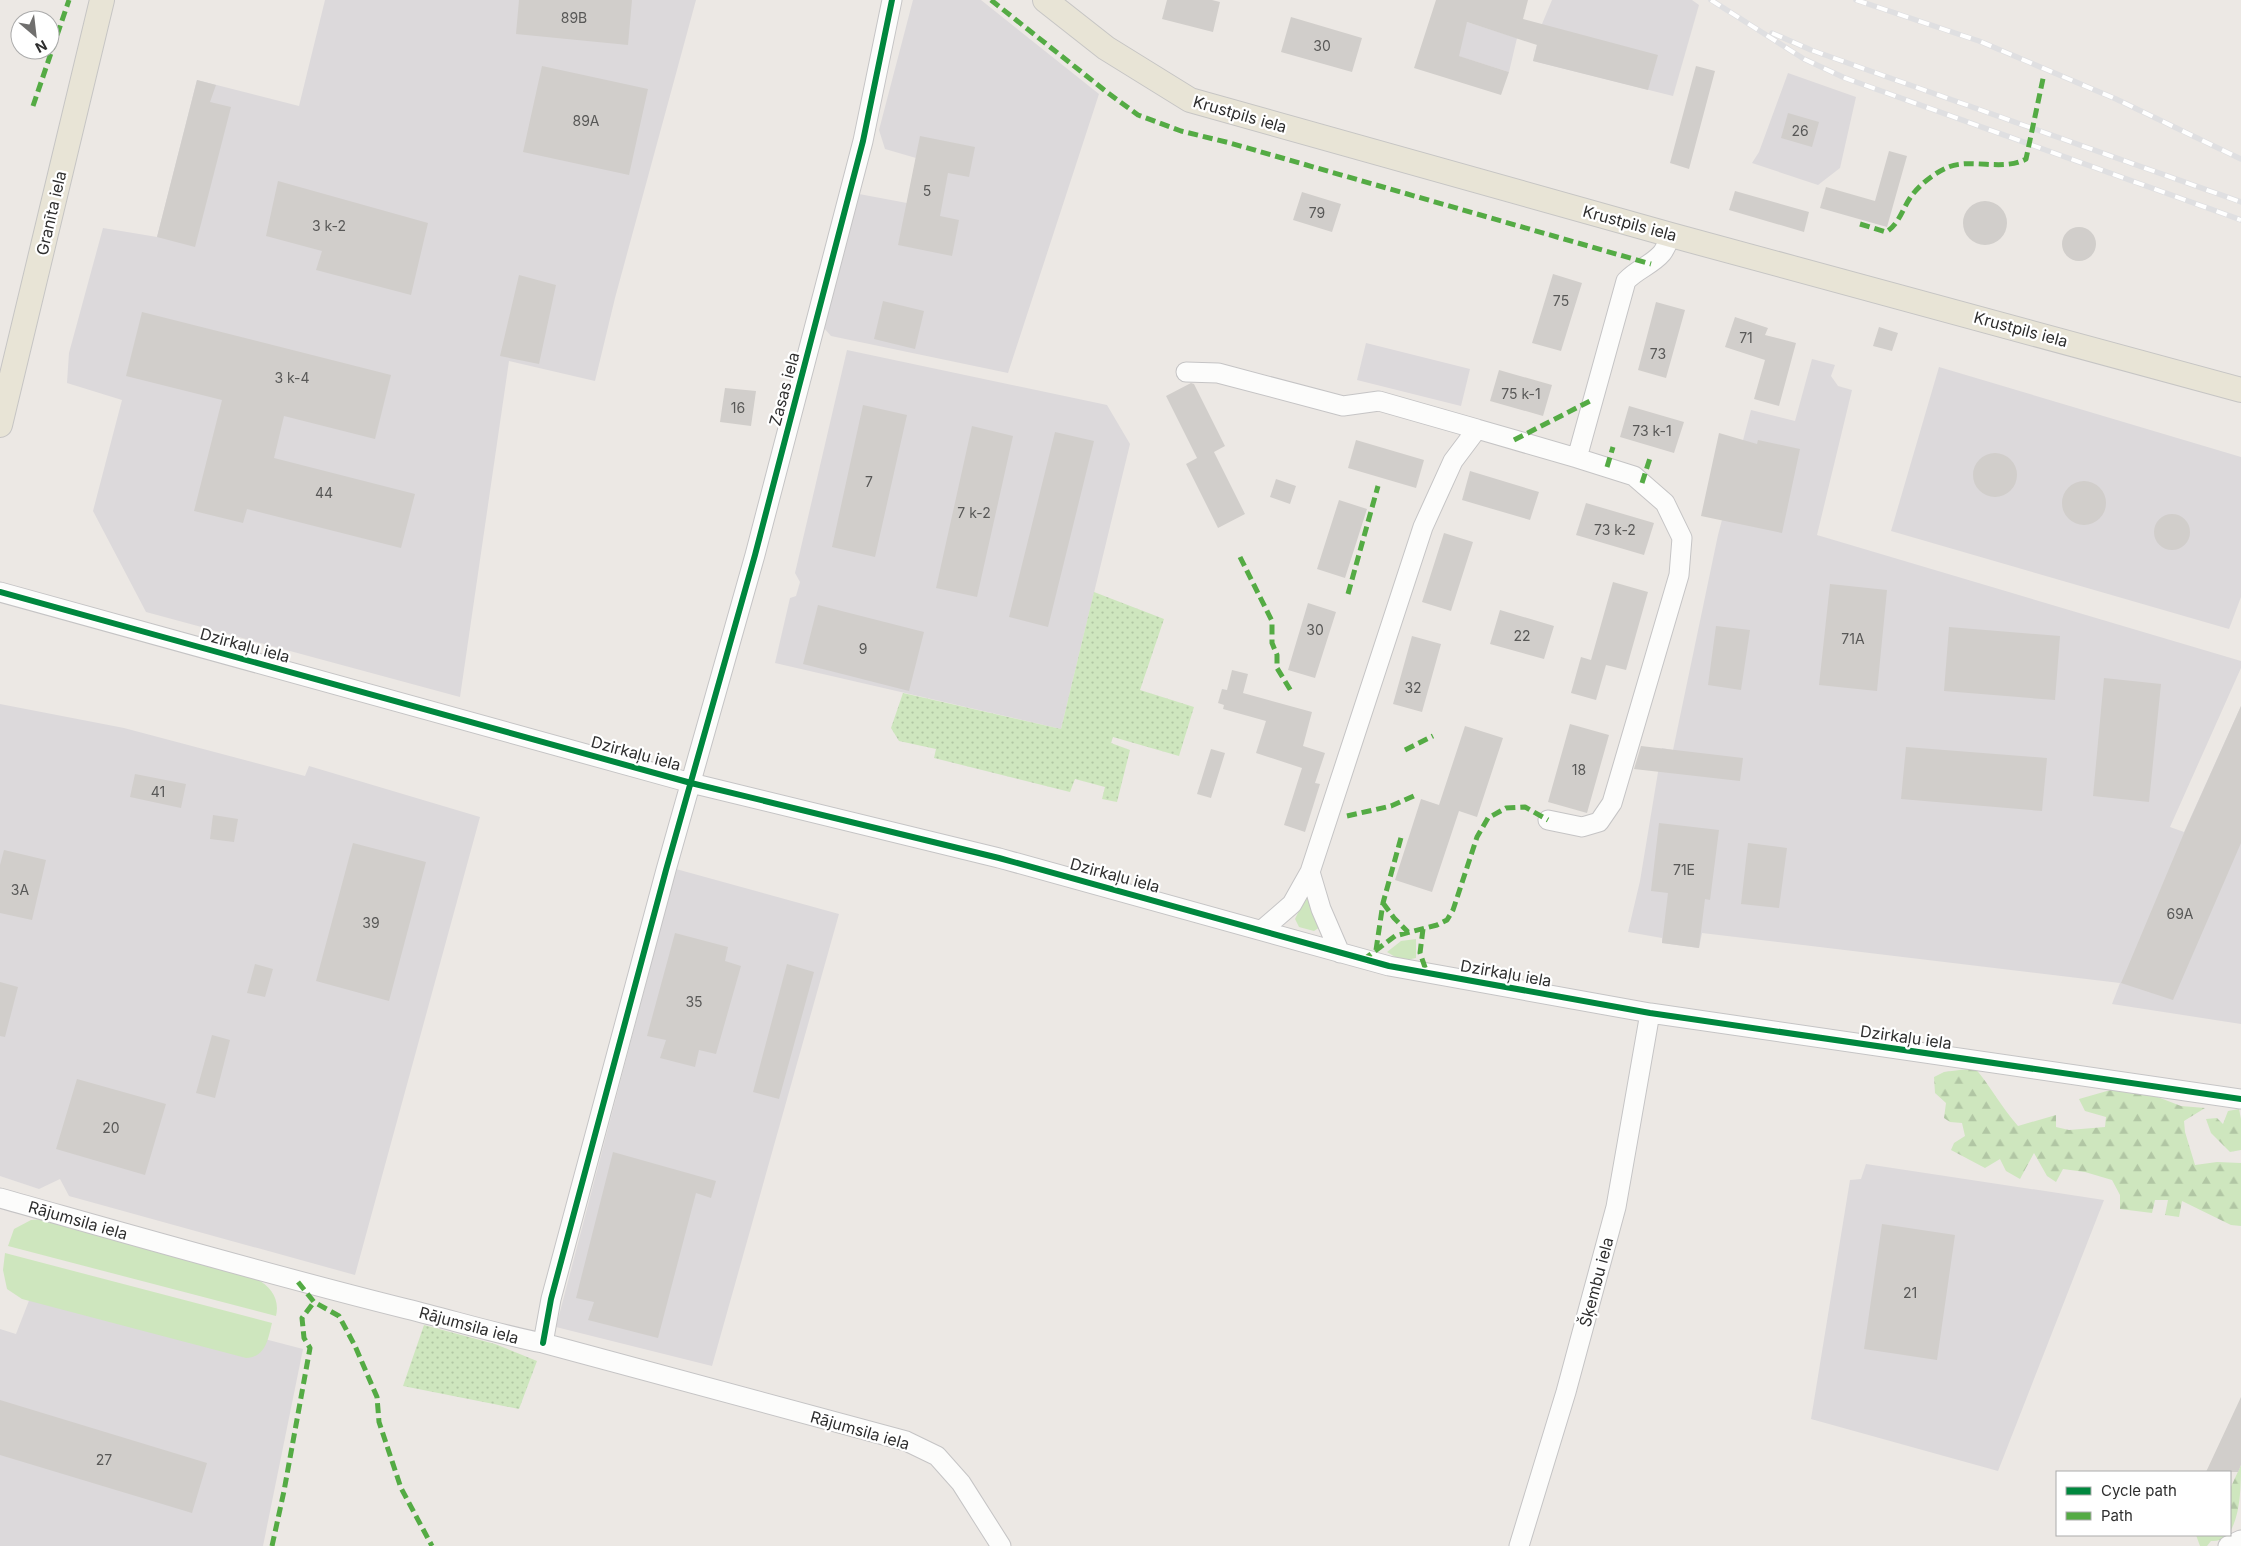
<svg xmlns="http://www.w3.org/2000/svg" width="2241" height="1546" font-family="Inter,sans-serif">
<style>
.industrial{fill:#dcd9db}
.grass{fill:#cee6be}
.forest{fill:url(#forest-firs)}
.park{fill:url(#park-dots)}
.building{fill:#d1cecb}
.lines{fill:none;stroke-linecap:round;stroke-linejoin:round}
.minor-casing{stroke:#c5c4c5;stroke-width:21}
.major-casing{stroke:#c6c5c4;stroke-width:26}
.minor{stroke:#fcfcfb;stroke-width:19}
.major{stroke:#e8e4d6;stroke-width:24}
.rail-casing{stroke:#dfdfe1;stroke-width:5.5}
.rail{stroke:#fff;stroke-width:4;stroke-dasharray:11;stroke-linecap:butt}
.quiet{stroke:#54ab44;stroke-width:5;stroke-dasharray:10 5;stroke-linecap:butt}
.cycleway-casing{stroke:#fff;stroke-width:9}
.cycleway{stroke:#00873e;stroke-width:6}
.labels{text-anchor:middle;dominant-baseline:central;stroke-width:4.5;stroke-linejoin:round;paint-order:stroke}
.number-label{font-size:14px;fill:#585857}
.street-label{font-size:16px;fill:#2e2e2e;stroke:#fff}
</style>
<defs>
<pattern id="forest-firs" width="22" height="20" patternUnits="userSpaceOnUse" patternTransform="scale(1.25)"><rect width="22" height="20" fill="#cee6be"/><path d="M5 1l3.5 6h-7zM16 11l3.5 6h-7z" fill="#b1c6a4"/></pattern>
<pattern id="park-dots" width="8" height="8" patternUnits="userSpaceOnUse" patternTransform="scale(1.25)"><rect width="8" height="8" fill="#cee6be"/><path d="M2 2h.1M6 6h.1" fill="none" stroke="#b1c6a4" stroke-width="1.8" stroke-linecap="round"/></pattern>
</defs>
<rect width="100%" height="100%" fill="#ece8e4"/>
<!-- industrial -->
<path class="industrial" d="M325 0H696L615 298 595 381 509 361 460 697 146 612 93 511 122 400 67 383 69 353 103 228 157 237 197 80 299 106Z
M913 0H981L1099 94 1008 373 831 336 823 327 859 194 907 203 916 158 885 149 879 130Z
M1552 0H1692L1699 5 1673 96 1533 61 1542 24Z
M1467 22 1517 38 1509 72 1439 50Z
M1788 73 1856 97 1840 168 1818 185 1752 163 1759 152Z
M1366 343 1470 369 1461 406 1357 380Z
M847 350 1107 405 1130 444 1061 729 775 663 790 598 796 596 800 582 795 573Z
M1812 359 1835 365 1831 376 1838 386 1852 390 1817 535 2241 661V668L2170 827 2184 832 2241 706V1024L2112 1004 2120 983 1702 933 1699 948 1662 943V938L1628 932 1640 881 1662 748 1673 750 1718 535 1751 410 1795 421Z
M1939 367 2241 457V597L2229 629 1891 531Z
M0 704 124 728 305 776 309 766 480 817 355 1275 69 1196 60 1179 39 1189 0 1176Z
M676 869 839 914 712 1366 556 1327Z
M1866 1164 2104 1200 1998 1471 1811 1419 1850 1180 1861 1179Z
M37 1280 303 1349 263 1546H0V1329L16 1334Z"/>
<!-- grass -->
<path class="grass" d="M1309 890 1320 927 1314 931 1299 927 1295 919Z
M1416 939V958L1402 961 1387 952 1401 941Z
M43 1219 257 1279C271 1287 280 1299 276 1316L8 1246 14 1229 31 1220Z
M5 1253 272 1323C268 1339 266 1357 246 1358L22 1299 7 1289 3 1270Z"/>
<!-- forest -->
<path class="forest" d="M1975 1068C1991 1087 2002 1108 2018 1126L2056 1115V1127L2069 1130 2105 1127 2106 1117 2085 1111 2079 1099 2114 1089 2155 1096 2181 1106 2205 1108 2184 1121 2185 1132 2195 1165 2217 1162 2241 1163V1226L2231 1225 2182 1201 2179 1217 2165 1215 2168 1200H2155L2152 1213 2120 1209V1195L2112 1180 2085 1172 2063 1169 2056 1182 2047 1176 2034 1153 2020 1179 2006 1171 2000 1159 1985 1168 1951 1150 1954 1143 1965 1136 1962 1123 1950 1122 1944 1118 1946 1103 1935 1093 1934 1077 1944 1072Z
M2239 1109 2241 1119V1150L2230 1152 2211 1133 2206 1119 2217 1118 2223 1124 2228 1111Z
M2241 1465C2241 1488 2241 1544 2211 1541L2207 1546H2200L2196 1535H2230V1489Z"/>
<!-- park -->
<path class="park" d="M1094 592 1164 619 1140 690 1194 707 1179 756 1113 737 1111 743 1130 750 1117 802 1102 799 1105 787 1075 779 1070 792 934 758 936 749 899 741 891 728 903 693 1061 729Z
M424 1325 495 1344 537 1361 519 1409 403 1386Z"/>
<!-- building -->
<path class="building" d="M519 0H632L628 45 516 34Z
M1167 0H1212L1220 2 1213 32 1162 19Z
M1436 0H1528L1523 19 1658 55 1648 90 1533 61 1537 45 1467 22 1459 56 1509 72 1501 95 1414 68Z
M1291 17 1362 38 1352 72 1281 52Z
M542 66 648 89 629 175 523 152Z
M1696 66 1715 71 1689 169 1670 163Z
M197 80 216 85 210 102 231 107 195 247 157 237Z
M1788 113 1819 122 1812 147 1781 138Z
M920 136 975 147 969 177 948 173 940 216 959 220 952 256 898 245Z
M1889 151 1907 156 1887 227 1820 208 1826 187 1875 201Z
M278 181 428 223 411 295 316 270 322 251 266 236Z
M1735 191 1809 212 1804 232 1729 210Z
M1302 192 1341 204 1332 232 1293 220Z
M1963 223a22 22 0 1 1 44 0a22 22 0 1 1-44 0Z
M2062 244a17 17 0 1 1 34 0a17 17 0 1 1-34 0Z
M1553 274 1582 283 1561 351 1532 343Z
M519 275 556 285 539 364 500 356Z
M883 301 924 311 915 349 874 339Z
M1656 302 1685 310 1666 378 1638 370Z
M142 312 391 375 375 439 284 416 274 458 415 494 401 548 247 509 243 523 194 511 222 400 126 376Z
M1735 317 1768 328 1765 335 1796 343 1779 406 1754 399 1765 360 1725 347Z
M1879 327 1898 333 1892 351 1873 346Z
M1499 370 1552 385 1543 416 1490 401Z
M1191 383 1194 384 1225 446 1214 452 1245 514 1218 528 1186 464 1197 458 1166 396Z
M725 388 756 391 751 426 720 422Z
M863 405 907 415 875 557 832 547Z
M1629 406 1684 422 1674 453 1620 437Z
M972 426 1013 436 977 597 936 588Z
M1055 432 1094 441 1048 627 1009 617Z
M1719 433 1757 444 1758 440 1800 449 1782 533 1701 516Z
M1356 440 1424 460 1416 488 1348 468Z
M1973 475a22 22 0 1 1 44 0a22 22 0 1 1-44 0Z
M1470 471 1539 492 1530 520 1462 500Z
M1276 479 1296 486 1290 504 1270 497Z
M2062 503a22 22 0 1 1 44 0a22 22 0 1 1-44 0Z
M1339 500 1367 509 1345 578 1317 569Z
M1586 503 1654 523 1644 555 1576 535Z
M2154 532a18 18 0 1 1 36 0a18 18 0 1 1-36 0Z
M1444 533 1473 542 1451 611 1422 602Z
M1613 582 1648 592 1626 670 1606 665 1596 700 1571 693 1581 657 1591 660Z
M1830 584 1887 590 1877 691 1819 685Z
M1308 603 1336 612 1315 678 1288 670Z
M818 605 924 632 909 691 803 664Z
M1500 610 1554 626 1544 659 1490 644Z
M1716 626 1750 630 1741 690 1708 685Z
M1949 627 2060 636 2055 700 1944 691Z
M1412 636 1441 644 1422 712 1393 704Z
M1232 670 1248 674 1243 693 1312 712 1303 746 1325 753 1315 783 1320 784 1305 832 1284 825 1302 768 1256 753 1266 721 1223 709 1224 705 1218 703 1222 689 1227 690Z
M2104 678 2161 684 2149 802 2093 796Z
M2241 706V843L2173 1000 2121 983 2184 833Z
M1570 724 1609 735 1587 813 1548 802Z
M1465 726 1503 738 1477 817 1459 811 1432 892 1395 880 1421 799 1439 805Z
M1641 746 1743 758 1740 781 1634 769Z
M1906 747 2047 758 2042 811 1901 799Z
M1211 749 1225 753 1211 798 1197 794Z
M135 774 186 784 181 808 130 797Z
M213 815 238 819 234 842 210 839Z
M1659 823 1719 830 1710 900 1705 899 1699 948 1662 943 1668 893 1651 891Z
M353 843 426 862 389 1001 316 981Z
M1748 843 1787 848 1779 908 1741 904Z
M4 850 46 860 32 920 0 913V865Z
M675 933 728 947 725 961 741 966 716 1054 699 1050 695 1067 660 1058 666 1040 647 1036Z
M255 964 273 969 265 997 247 993Z
M787 964 814 972 779 1099 753 1092Z
M0 982 18 987 5 1037 0 1036Z
M212 1035 230 1040 215 1098 196 1093Z
M77 1079 166 1104 145 1175 56 1149Z
M613 1152 716 1181 711 1198 696 1193 658 1338 588 1320 594 1302 576 1298Z
M1882 1224 1955 1235 1937 1360 1864 1349Z
M2241 1397V1465L2238 1472H2206Z
M0 1400 207 1463 192 1513 0 1455Z"/>
<g class="lines">
<defs>
<path id="minor" d="M1186 372 1218 373 1343 406 1379 401 1477 429
M0 592 691 783 999 858 1389 966 1650 1013 2241 1099
M1548 820 1582 827 1599 822 1612 803 1679 575 1682 538 1665 503 1634 476 1577 458
M1310 872 1321 909 1340 953
M1262 930 1292 904 1310 872 1423 527 1453 461 1477 429 1577 458 1626 281C1637 269 1652 265 1662 253 1666 248 1668 241 1671 235
M0 1198C135 1236 270 1275 407 1309 452 1320 497 1334 543 1343L906 1441 937 1456 961 1483 1001 1546
M543 1343 551 1299 666 870 755 555 863 141 892 0
M1519 1546 1566 1392 1616 1207 1650 1013
M2228 1546 2241 1540"/>
<path id="major" d="M1045 0 1106 48 1190 100 1671 235 2241 390
M0 425 102 0"/>
</defs>
<!-- minor casing -->
<use href="#minor" class="minor-casing"/>
<!-- major casing -->
<use href="#major" class="major-casing"/>
<!-- minor -->
<use href="#minor" class="minor"/>
<!-- major -->
<use href="#major" class="major"/>
<defs>
<path id="rail" d="M1711 0 1804 59 1845 78 2241 220
M1856 0 1979 41 2116 99 2241 159
M1772 33 1811 50 2241 202"/>
</defs>
<!-- rail casing -->
<use href="#rail" class="rail-casing"/>
<!-- rail -->
<use href="#rail" class="rail"/>
<!-- quiet -->
<path class="quiet" d="M991 0 1108 93 1138 115 1181 131 1230 143 1651 264
M33 106 69 0
M1860 224 1886 232C1899 224 1902 210 1910 198 1918 186 1933 174 1946 168 1970 157 2002 172 2026 159L2044 74
M1514 440 1592 400
M1607 467 1613 447
M1642 483 1650 458
M1240 557 1272 621V643L1277 655V668L1291 691
M1348 594 1378 486
M1405 750 1433 736
M1347 816 1391 806 1416 795
M1383 903 1394 918 1408 932
M1423 929 1420 953 1427 973
M1376 950 1383 903 1402 834
M1363 960 1395 936 1437 925 1447 920 1453 910 1477 837 1488 818 1506 808 1525 807 1548 820
M298 1282 314 1302 339 1316 355 1346 377 1397 379 1422 401 1488 432 1546
M272 1546 284 1491 310 1348 304 1338 302 1318 314 1302"/>
<defs>
<path id="cycleway" d="M0 592 691 783 999 858 1389 966 1650 1013 2241 1099
M543 1343 551 1299 666 870 755 555 863 141 892 0"/>
</defs>
<!-- cycleway casing -->
<use href="#cycleway" class="cycleway-casing"/>
<!-- cycleway -->
<use href="#cycleway" class="cycleway"/>
</g>
<g class="labels">
<!-- number labels -->
<g class="number-label">
<text x="574" y="17">89B</text>
<text x="1322" y="45">30</text>
<text x="586" y="120">89A</text>
<text x="1800" y="130">26</text>
<text x="927" y="190">5</text>
<text x="1317" y="212">79</text>
<text x="329" y="225">3 k-2</text>
<text x="1561" y="300">75</text>
<text x="1746" y="337">71</text>
<text x="1658" y="353">73</text>
<text x="292" y="377">3 k-4</text>
<text x="1521" y="393">75 k-1</text>
<text x="738" y="407">16</text>
<text x="1652" y="430">73 k-1</text>
<text x="869" y="481">7</text>
<text x="324" y="492">44</text>
<text x="974" y="512">7 k-2</text>
<text x="1615" y="529">73 k-2</text>
<text x="1315" y="629">30</text>
<text x="1522" y="635">22</text>
<text x="1853" y="638">71A</text>
<text x="863" y="648">9</text>
<text x="1413" y="687">32</text>
<text x="1579" y="769">18</text>
<text x="158" y="791">41</text>
<text x="1684" y="869">71E</text>
<text x="20" y="889">3A</text>
<text x="2180" y="913">69A</text>
<text x="371" y="922">39</text>
<text x="694" y="1001">35</text>
<text x="111" y="1127">20</text>
<text x="1910" y="1292">21</text>
<text x="104" y="1459">27</text>
</g>
<!-- street labels -->
<g class="street-label">
<text transform="translate(1240 114) rotate(16)">Krustpils iela</text>
<text transform="translate(51 213) rotate(-77)">Granīta iela</text>
<text transform="translate(1630 223) rotate(15)">Krustpils iela</text>
<text transform="translate(2021 329) rotate(15)">Krustpils iela</text>
<text transform="translate(784 389) rotate(-75)">Zasas iela</text>
<text transform="translate(245 645) rotate(15)">Dzirkaļu iela</text>
<text transform="translate(636 753) rotate(15)">Dzirkaļu iela</text>
<text transform="translate(1115 875) rotate(15)">Dzirkaļu iela</text>
<text transform="translate(1506 973) rotate(10)">Dzirkaļu iela</text>
<text transform="translate(1906 1037) rotate(8)">Dzirkaļu iela</text>
<text transform="translate(78 1220) rotate(16)">Rājumsila iela</text>
<text transform="translate(1596 1282) rotate(-75)">Šķembu iela</text>
<text transform="translate(469 1325) rotate(15)">Rājumsila iela</text>
<text transform="translate(860 1430) rotate(16)">Rājumsila iela</text>
</g>
</g>
<!-- legend -->
<rect x="2056" y="1471" width="175" height="65" fill="#ffffff" stroke="#ababab"/>
<rect x="2066" y="1487" width="25" height="8" fill="#00873e" stroke="#ababab"/>
<text x="2101" y="1496" font-size="15" fill="#2e2e2e">Cycle path</text>
<rect x="2066" y="1512" width="25" height="8" fill="#54ab44" stroke="#ababab"/>
<text x="2101" y="1521" font-size="15" fill="#2e2e2e">Path</text>
<!-- north arrow -->
<g transform="translate(35 35) rotate(152)"><circle r="24" fill="#ffffff" stroke="#ababab"/>
<path d="M0-4L9 19L0 12L-9 19Z" fill="#706f6e"/>
<text y="-8" font-size="14" font-weight="bold" text-anchor="middle" fill="#2e2e2e">N</text>
</g>
</svg>
